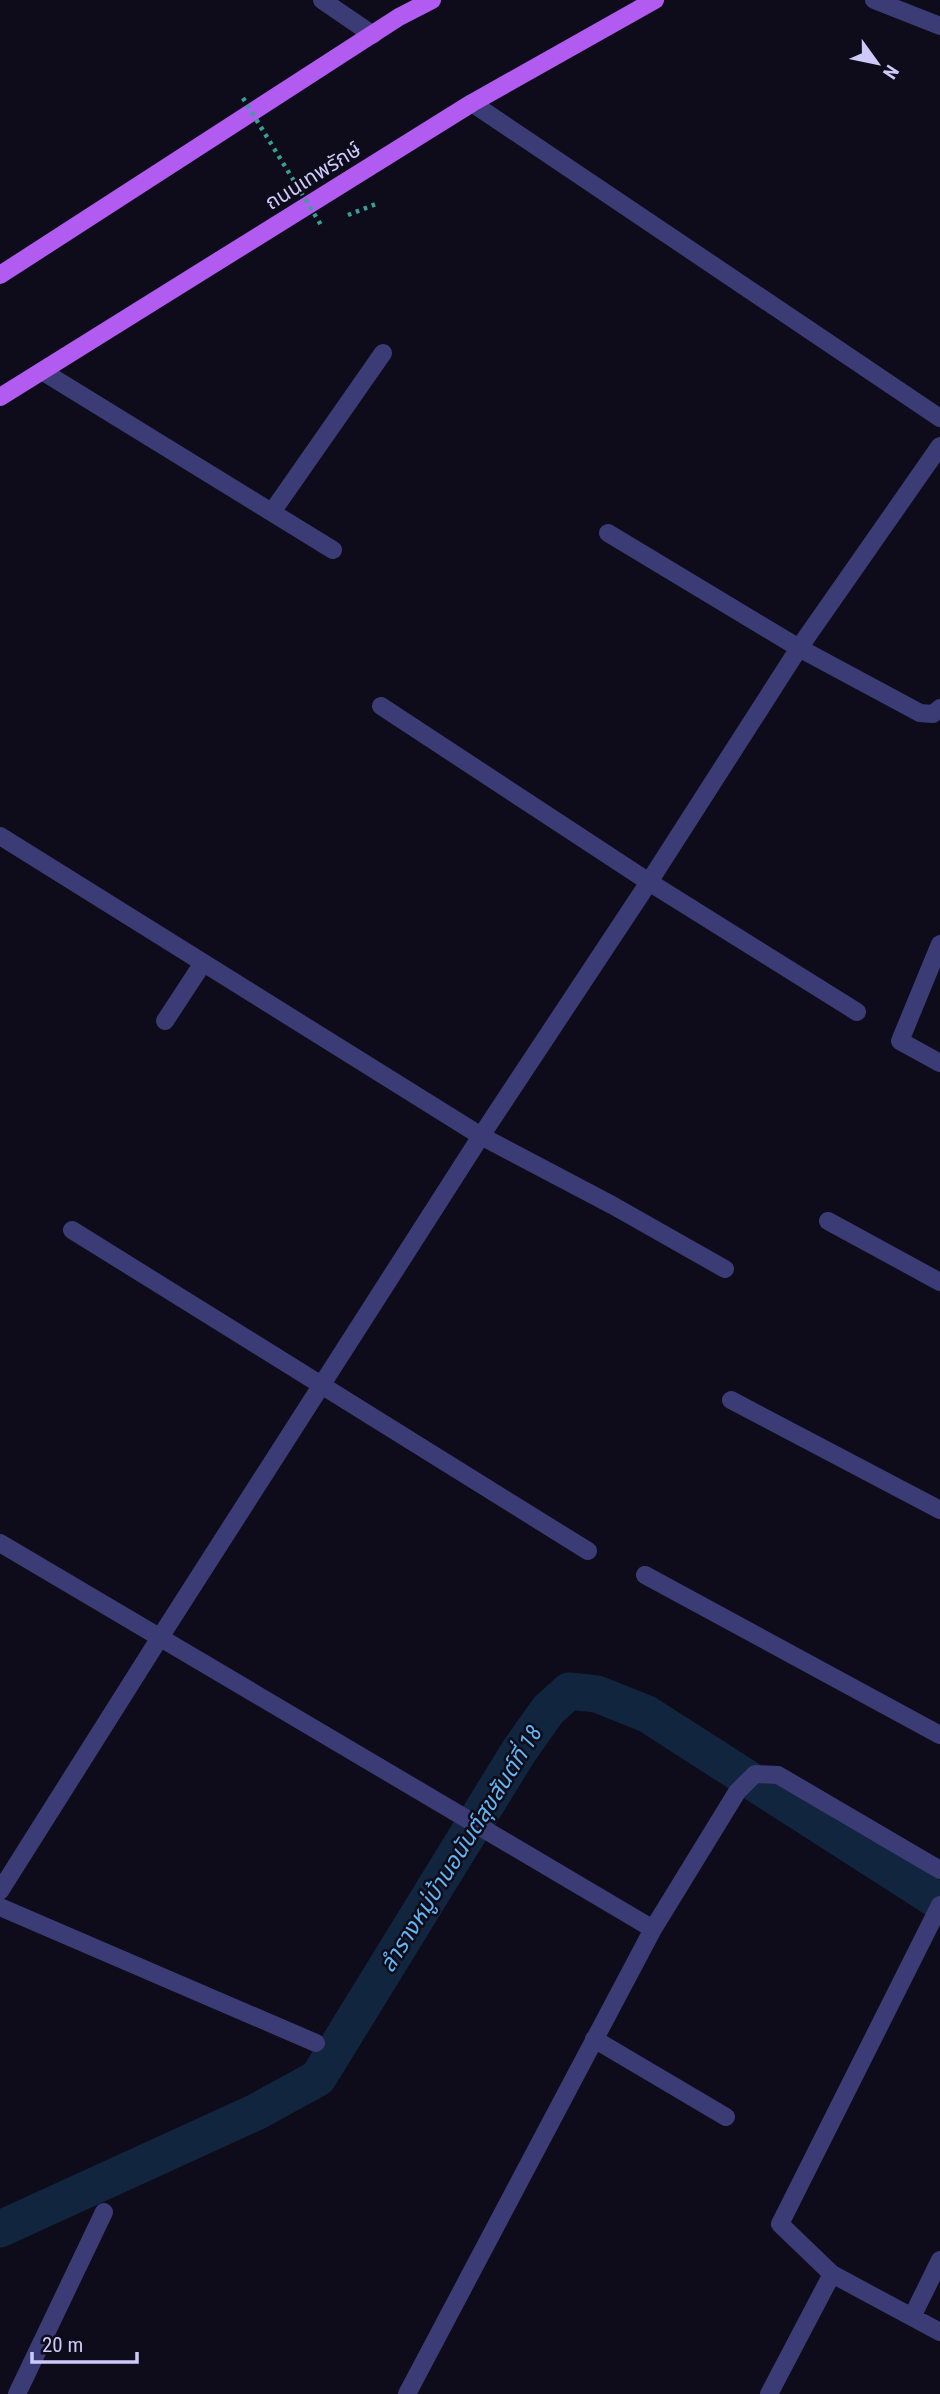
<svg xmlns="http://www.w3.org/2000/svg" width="940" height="2394" font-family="'Roboto Condensed','Noto Sans Thai',sans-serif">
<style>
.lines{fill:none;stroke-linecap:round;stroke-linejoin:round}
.canal{stroke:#11253e;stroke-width:37}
.path{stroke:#37a195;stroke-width:4.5;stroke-dasharray:3.5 5;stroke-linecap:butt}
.minor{stroke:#3b3c75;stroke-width:18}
.major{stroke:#b15bf0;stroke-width:18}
.path-bridge{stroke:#37a195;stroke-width:4.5;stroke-dasharray:3.5 5;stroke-linecap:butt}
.labels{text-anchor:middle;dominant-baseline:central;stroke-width:5;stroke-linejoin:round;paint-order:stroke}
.street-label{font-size:21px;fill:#cdcafa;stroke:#0e0c1a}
.water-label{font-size:23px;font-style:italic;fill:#61b5f1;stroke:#0e0c1a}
</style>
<rect width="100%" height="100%" fill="#0e0c1a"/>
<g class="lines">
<!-- canal -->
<path class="canal" d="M0 2229 256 2112 318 2078 519 1751 548 1710 569 1691 597 1694 647 1714 940 1902"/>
<!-- path -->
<path class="path" d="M348 215 376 204"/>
<!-- minor -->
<path class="minor" d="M322 0 373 35
M874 0 940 26
M472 103 940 418
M42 371 333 550
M272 512 383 353
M608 533 799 648 920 713 933 714 940 708
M381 706 649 882 857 1012
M0 836 481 1136 612 1205 725 1269
M940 944 900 1041 940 1063
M165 1021 203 963
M828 1221 940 1282
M72 1230 588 1551
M731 1400 940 1510
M0 1543 653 1929
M645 1575 940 1735
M0 1891 159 1639 481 1136 649 882 799 648 940 446
M0 1907 316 2043
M594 2039 726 2117
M832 2274 940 2332
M912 2317 940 2260
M17 2394 104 2212
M407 2394 653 1929 737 1792 755 1774 778 1775 940 1870
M769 2394 832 2274 780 2224 940 1905"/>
<!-- major -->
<path class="major" d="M0 275 399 17 432 0
M0 397 472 103 655 0"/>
<!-- path-bridge -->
<path class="path-bridge" d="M243 98 321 225"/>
</g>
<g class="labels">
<!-- street labels -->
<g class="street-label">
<text transform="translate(313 176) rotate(-32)">ถนนเทพรักษ์</text>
</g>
<!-- water labels -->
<g class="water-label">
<text transform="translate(461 1849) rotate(-58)">ลำรางหมู่บ้านอนันต์สุขสันต์ที่ 18</text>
</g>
</g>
<!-- north arrow -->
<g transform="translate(877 63) rotate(123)" stroke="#0e0c1a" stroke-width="5" paint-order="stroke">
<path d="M0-5L12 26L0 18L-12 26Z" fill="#cdcafa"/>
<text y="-10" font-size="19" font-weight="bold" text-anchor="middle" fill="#cdcafa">N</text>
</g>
<!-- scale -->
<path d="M32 2352v10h105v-10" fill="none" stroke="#cdcafa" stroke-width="3.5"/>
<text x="42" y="2352" font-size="21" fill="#cdcafa" stroke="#0e0c1a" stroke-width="5" paint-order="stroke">20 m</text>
</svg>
